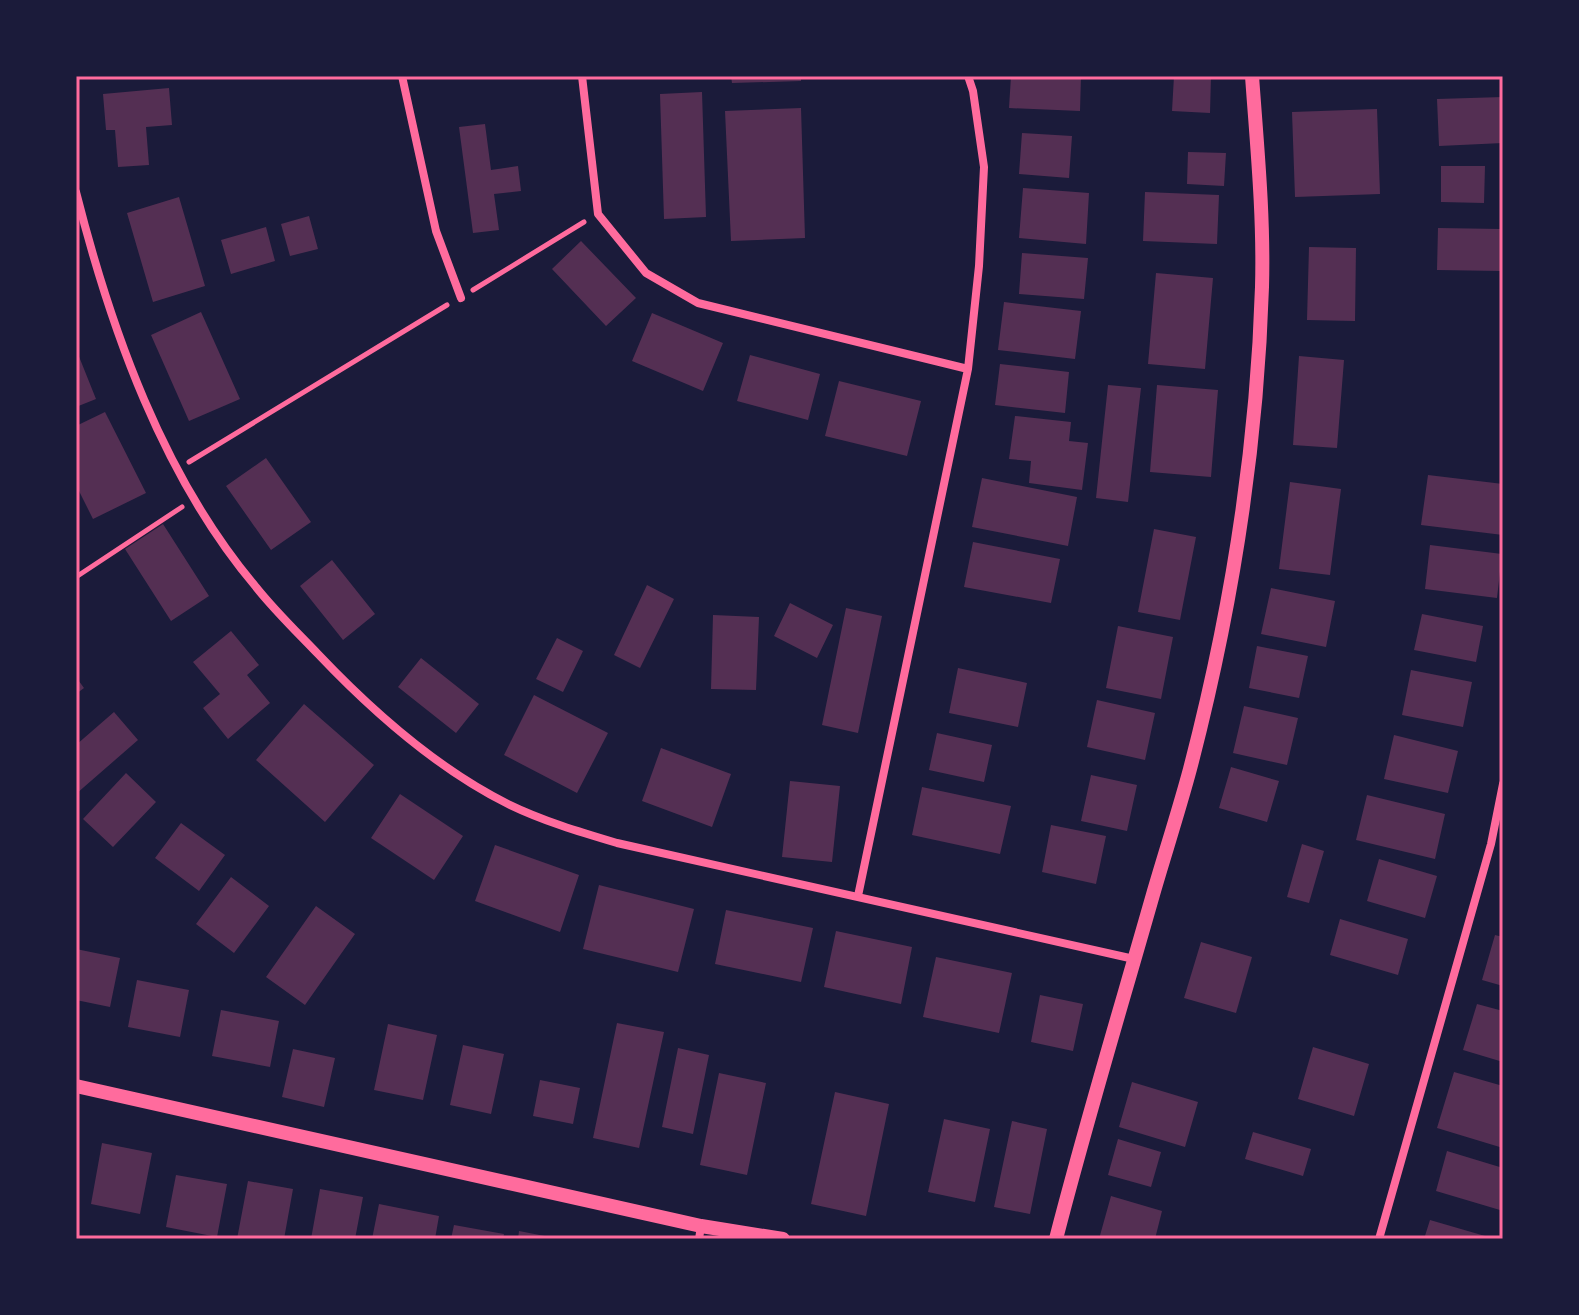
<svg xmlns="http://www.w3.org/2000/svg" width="1579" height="1315" font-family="'Fira Sans',sans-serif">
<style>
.building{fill:#542f53}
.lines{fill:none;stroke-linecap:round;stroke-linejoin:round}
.path{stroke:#ff6b9d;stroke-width:5}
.minor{stroke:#ff6b9d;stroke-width:8}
.tertiary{stroke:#ff6b9d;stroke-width:14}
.neatline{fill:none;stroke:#ff6b9d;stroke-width:3}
</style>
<rect width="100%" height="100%" fill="#1b1b3a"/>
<!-- building -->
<path class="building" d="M731 76H801V81L732 83Z
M1011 76H1081L1080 111 1009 108Z
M1174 76H1211L1210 113 1172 111Z
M169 88 172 125 146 127 149 165 118 167 115 130H106L103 94Z
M702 92 706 217 664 219 660 94Z
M1503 97V143L1439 146 1437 99Z
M801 108 805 238 731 241 725 111Z
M1377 109 1380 194 1295 197 1292 112Z
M485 124 491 170 518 166 521 191 494 194 499 230 473 233 459 127Z
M1022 133 1072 136 1069 178 1019 174Z
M1188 152 1226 153 1224 186 1187 184Z
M1441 166H1485L1484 203 1441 202Z
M1023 188 1089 193 1086 244 1019 238Z
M1145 192 1219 195 1217 244 1143 241Z
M179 197 205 286 153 302 127 213Z
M309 216 318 249 290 256 281 224Z
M266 227 275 261 231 274 221 240Z
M1438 228 1501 229V271L1437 270Z
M581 241 636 298 606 326 552 269Z
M1309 247 1356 248 1355 321 1307 320Z
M1022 253 1088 258 1084 299 1019 294Z
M1156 273 1213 278 1205 369 1148 364Z
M1004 302 1081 311 1075 359 998 350Z
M201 312 240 399 189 421 151 335Z
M652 313 723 343 703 391 632 361Z
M76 349 96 399 76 407Z
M750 355 820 374 808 420 737 401Z
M1299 356 1344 360 1337 448 1293 445Z
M1000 364 1069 372 1065 413 995 405Z
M839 381 921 401 907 456 825 436Z
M1108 385 1141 388 1128 502 1096 498Z
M1157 385 1218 390 1211 477 1150 472Z
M105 412 146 493 93 519 76 485V426Z
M1015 416 1071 422 1069 441 1088 443 1082 490 1029 483 1031 461 1009 459Z
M266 458 311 522 271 550 226 486Z
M1428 475 1503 484V535L1421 525Z
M982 478 1077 497 1068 546 972 527Z
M1290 482 1341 489 1330 575 1279 569Z
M163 524 209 596 171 621 125 549Z
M1154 529 1196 537 1180 620 1138 612Z
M973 542 1060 559 1051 603 964 587Z
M1430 545 1502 554 1497 598 1425 589Z
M332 560 375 614 343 640 300 586Z
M647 585 674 599 640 668 614 655Z
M1271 588 1335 601 1326 647 1261 634Z
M790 603 833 625 817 658 774 636Z
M846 608 882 616 858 733 822 725Z
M1422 614 1483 626 1476 662 1414 650Z
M713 615 759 617 756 690 711 689Z
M1118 626 1173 637 1161 699 1106 688Z
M231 631 259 665 247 675 270 703 228 739 203 708 220 694 193 662Z
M557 638 583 651 563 692 536 679Z
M1257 646 1308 656 1299 698 1249 688Z
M421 658 479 704 456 733 398 687Z
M958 668 1027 683 1018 727 949 713Z
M1411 670 1472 682 1463 727 1402 715Z
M76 677 84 688 76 694Z
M534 695 608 733 577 793 504 755Z
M1097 700 1155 713 1145 760 1087 747Z
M304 704 374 765 325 822 256 760Z
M1244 706 1298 718 1287 765 1233 753Z
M114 712 138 740 76 794V745Z
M937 733 992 745 984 782 929 770Z
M1394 735 1458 751 1448 793 1384 779Z
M661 748 731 774 712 827 642 801Z
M1231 767 1279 781 1267 822 1219 808Z
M126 773 156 802 113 847 83 819Z
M1091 775 1137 785 1127 831 1081 821Z
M790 781 840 786 832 862 782 857Z
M922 787 1011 806 1000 854 912 835Z
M400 794 463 836 434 880 371 838Z
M1367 795 1445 814 1435 859 1356 840Z
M181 823 225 855 199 891 155 858Z
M1051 825 1106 836 1096 884 1042 872Z
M1302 844 1324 851 1309 903 1287 897Z
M495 845 579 875 560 932 475 901Z
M1379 859 1437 876 1425 918 1367 901Z
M231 877 269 906 234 953 196 924Z
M599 885 694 909 678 972 583 949Z
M316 906 355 934 305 1005 266 977Z
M726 910 813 928 801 982 715 964Z
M1340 919 1408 939 1398 975 1330 955Z
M836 931 912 947 901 1004 824 987Z
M1495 935 1503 937V986L1482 980Z
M1201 942 1252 957 1236 1013 1184 998Z
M76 949 120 958 110 1007 76 1000Z
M936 957 1012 973 999 1033 923 1017Z
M137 980 189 990 180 1037 128 1027Z
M1040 995 1083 1004 1073 1051 1031 1042Z
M1477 1004 1503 1011V1062L1463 1050Z
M221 1010 279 1021 270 1067 212 1056Z
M617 1023 664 1032 639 1148 593 1138Z
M388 1024 437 1035 423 1100 374 1090Z
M463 1045 504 1054 491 1114 450 1105Z
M1313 1047 1369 1064 1354 1116 1298 1099Z
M678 1048 709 1055 693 1134 662 1127Z
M293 1049 335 1058 324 1107 282 1097Z
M1454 1072 1503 1086V1148L1437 1128Z
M719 1073 766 1083 747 1175 700 1165Z
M540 1080 580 1088 573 1124 533 1116Z
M1132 1082 1198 1102 1185 1147 1119 1127Z
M835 1092 889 1104 866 1216 811 1204Z
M944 1119 990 1129 975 1202 928 1192Z
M1012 1121 1047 1129 1030 1214 994 1207Z
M1253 1132 1311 1149 1303 1176 1245 1159Z
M1118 1139 1161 1152 1151 1187 1108 1175Z
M102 1143 152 1153 140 1214 91 1204Z
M1447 1151 1503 1168V1199L1500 1210 1436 1191Z
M176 1175 227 1184 217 1237 166 1227Z
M248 1181 293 1189 284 1239H237Z
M320 1189 363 1197 355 1239H311Z
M1111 1196 1162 1211 1155 1239H1099Z
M379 1204 439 1216 435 1239H372Z
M1430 1220 1485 1236 1484 1239H1424Z
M454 1225 504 1234 503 1239H451Z
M519 1231 555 1238V1239H518Z"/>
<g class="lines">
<!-- path -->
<path class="path" d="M473 290 584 222
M189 462 447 305
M76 577 182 507"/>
<!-- minor -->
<path class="minor" d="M402 76 436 231 461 298
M582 76 598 214 646 273 698 303 968 369
M76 192C111 330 163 477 256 587 275 611 297 632 318 654 373 712 436 768 508 804 543 821 580 832 617 843L1134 959
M858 896 968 369 979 266 984 167 973 91 968 76
M699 1239 701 1226
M1379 1239 1491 844 1503 784"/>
<!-- tertiary -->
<path class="tertiary" d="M76 1086 701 1226 783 1239
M1056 1239C1086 1122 1121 1007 1154 891 1166 850 1179 810 1190 769 1231 612 1257 449 1262 287 1264 216 1257 146 1252 76"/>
</g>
<!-- border -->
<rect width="1579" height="1315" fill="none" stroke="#1b1b3a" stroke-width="156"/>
<rect x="78" y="78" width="1423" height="1159" class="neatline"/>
</svg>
